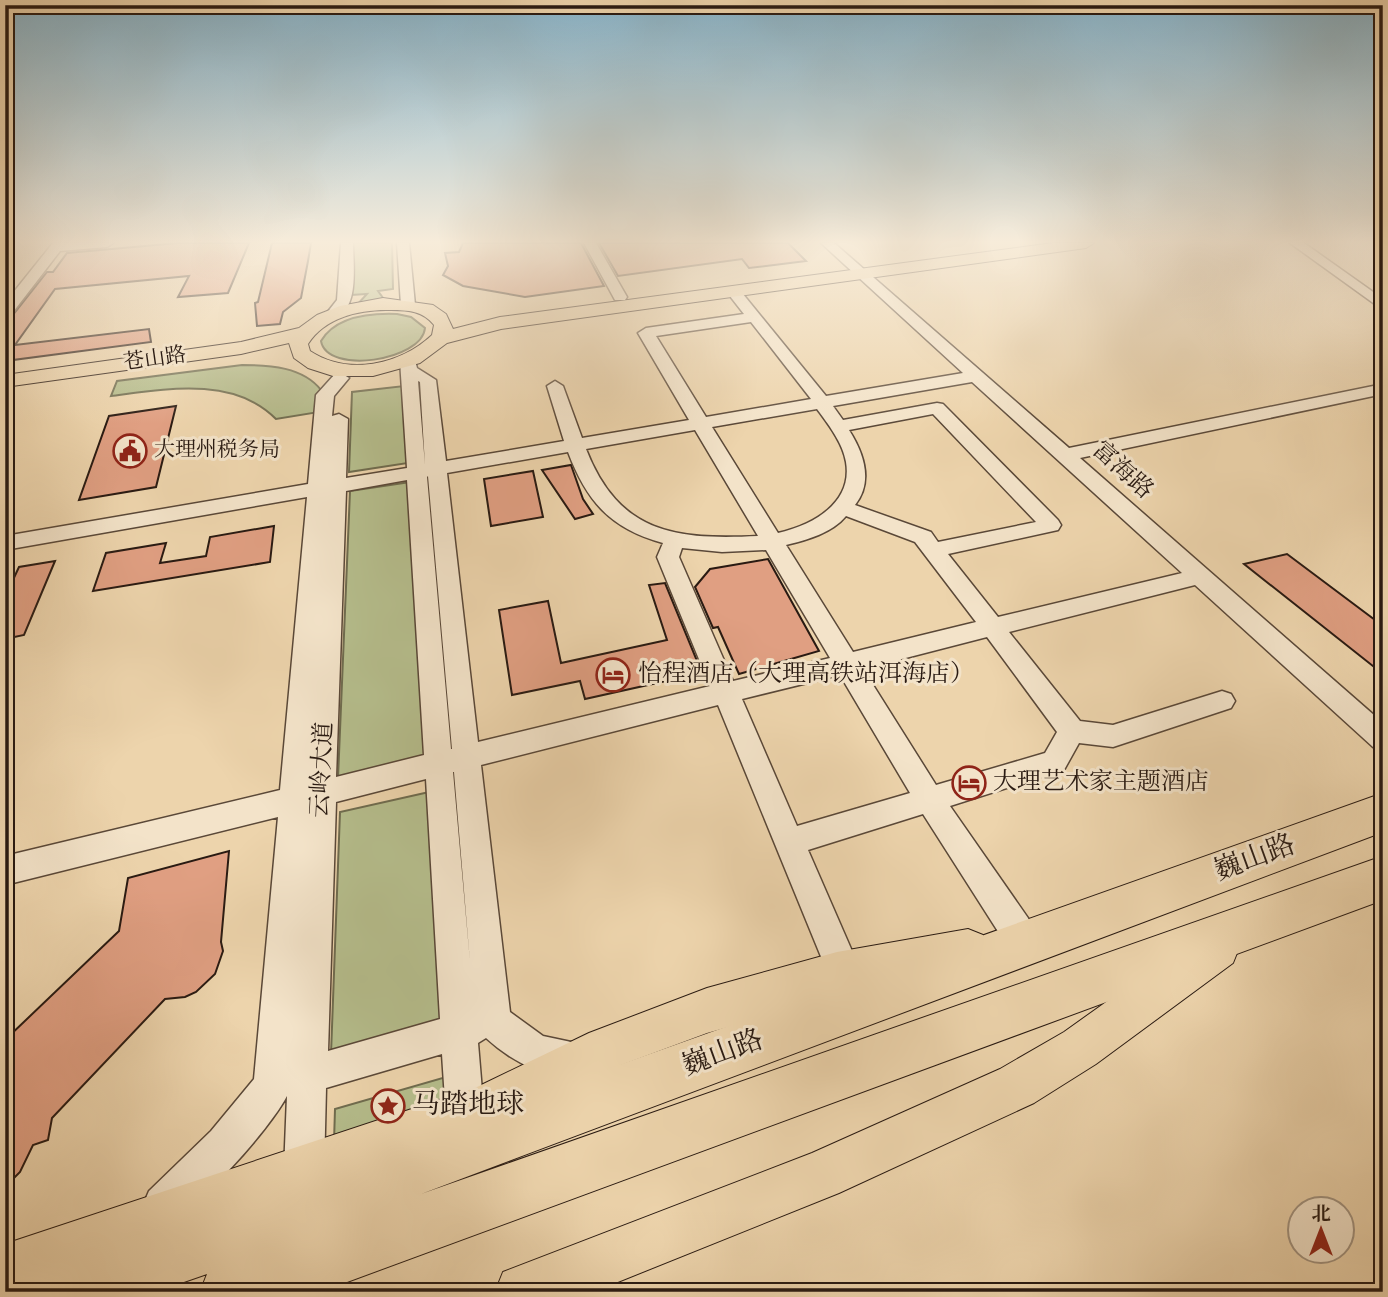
<svg xmlns="http://www.w3.org/2000/svg" width="1388" height="1297" font-family="'Sorts Mill Goudy','Noto Serif SC',serif">
<style>
.green{fill:#b5bd8c;stroke:#6f6c4f;stroke-width:2}
.building{fill:#e09f82;stroke:#291a12;stroke-width:2}
.lines{fill:none;stroke-linecap:round;stroke-linejoin:round}
.minor-casing{stroke:#5a4838;stroke-width:3}
.major-casing{stroke:#291a12;stroke-width:2}
.highway-casing{stroke:#291a12;stroke-width:2}
.minor{fill:#f3e3c9;fill-rule:evenodd}
.major{fill:#edd4ac;fill-rule:evenodd}
.highway{fill:#edd4ac;fill-rule:evenodd}
.labels{text-anchor:middle;dominant-baseline:central;stroke-width:6;stroke-linejoin:round;paint-order:stroke}
.far-street-label{font-size:21px;fill:#291a12;stroke:#f3e3c9}
.far-poi-label{font-size:21px;fill:#291a12;stroke:#f3e3c9;text-anchor:start}
.street-label{font-size:24px;fill:#291a12;stroke:#f3e3c9}
.poi-label{font-size:24px;fill:#291a12;stroke:#f3e3c9;text-anchor:start}
.near-street-label{font-size:28px;fill:#291a12;stroke:#f3e3c9}
.near-poi-label{font-size:28px;fill:#291a12;stroke:#f3e3c9;text-anchor:start}
</style>
<rect width="100%" height="100%" fill="#edd4ac"/>
<filter id="stains"><feTurbulence type="fractalNoise" baseFrequency=".00286" numOctaves="4"/><feColorMatrix values="0 0 0 0 .2 0 0 0 0 .09 0 0 0 0 .02 0 0 0 .5 -.17"/></filter>
<radialGradient id="worn" r=".72"><stop offset=".6" stop-color="#630" stop-opacity="0"/><stop offset="1" stop-color="#630" stop-opacity=".3"/></radialGradient>
<!-- green -->
<path class="green" d="M352 243H392L393 289 378 291 386 302 356 306 367 294 351 295Z
M397 314 411 317 425 328C422 361 327 375 321 341 336 316 371 313 397 314Z
M242 365C270 365 303 367 321 390L319 412 276 419C234 376 165 389 111 396L117 381Z
M404 386 408 463 349 472 352 392Z
M417 481 433 758 338 778 350 491Z
M438 790 451 1021 331 1054 340 812Z
M446 1077 447 1109 334 1142 335 1109Z"/>
<!-- building -->
<path class="building" d="M178 243H249L228 293 178 297 189 276 55 289 15 345 149 329 151 342 5 361V325L47 272H53L67 253Z
M272 243H311L308 261 301 298 283 312 280 324 257 326 255 303 258 302Z
M463 243H581L604 286 525 297 463 286 443 275 448 266 445 253 459 252Z
M599 243H788L806 261 749 268 742 259 618 276Z
M176 406 156 487 79 500 109 416Z
M571 465 583 499 593 514 575 519 542 470Z
M533 471 543 517 491 526 484 479Z
M274 526 270 562 93 591 106 553 166 543 160 563 206 556 210 537Z
M1287 554 1383 626V674L1244 564Z
M768 559 819 651 739 674 718 627 713 628 695 587 710 569Z
M55 561 24 635 5 639V597L19 567Z
M665 583 702 673 585 699 580 681 512 695 499 610 548 601 561 663 667 640 649 585Z
M229 851 221 942 223 951 215 974 196 992 185 997 165 999 52 1118 48 1140 33 1145 20 1172 5 1187V1040L119 931 128 878Z"/>
<g class="lines">
<defs>
<path id="minor" d="M53 243H113L107 247 60 251 10 316 5 317V303Z
M341 243H353C353 265 360 311 333 318L326 314 337 300Z
M397 243H409L415 305 408 309 401 305Z
M584 243H596L627 297 625 300H615Z
M821 243H834L1069 448 1383 384V394L1080 458 1383 723V750L1373 747 1195 585 1009 632 1080 721 1113 725 1222 691 1231 694 1235 701 1231 708 1113 747 1079 743 1064 770 950 806 1037 931 1042 943 1037 955 1025 960 1013 955 923 814 808 850 862 974 857 986 845 991 833 986 718 705 481 765 510 1012 543 1036 590 1046 595 1059 590 1072C555 1086 512 1062 486 1038L478 1043 484 1115 478 1128 465 1134 452 1128 446 1115 442 1054 326 1088 324 1171 318 1185 304 1191 290 1185 284 1171 287 1096C269 1130 197 1211 163 1225L149 1219 143 1205 149 1191 211 1131 254 1079 278 817 5 885V856L280 790 307 497 5 550V536L308 484 316 395 335 374 341 373 349 378 334 396 332 416 339 414 348 419 346 478 407 468 400 360 408 355 414 357 417 368 436 380 446 461 564 441 547 386 555 381 563 386 582 438 689 420 638 333 646 328 744 314 726 291 733 287 738 288 826 396 963 373ZM751 322 811 399 706 417 656 336ZM418 381 420 382 425 465ZM972 382 1182 573 998 617 948 554 1058 530 1061 525 1058 520 943 404 937 403 843 420 833 406ZM817 409C828 424 843 443 846 462 853 503 813 525 778 533L712 427ZM933 414 1036 522 938 542 931 532 855 505C874 481 863 452 849 430ZM695 430 758 536C676 540 619 534 586 449ZM568 452C587 502 611 529 663 543L657 557 710 686 478 742 447 473ZM428 476 452 749H451L427 477ZM407 480 424 755 336 777 346 491ZM846 516 915 542 976 622 853 652 786 545C807 540 832 533 846 516ZM682 548 722 552 766 550 830 658 733 681 679 557ZM987 637 1057 732 1045 753 936 785 863 669ZM840 675 910 793 797 826 742 699ZM453 772H454L470 962ZM426 779 440 1019 328 1051 336 802Z
M1290 243H1304L1383 299V310Z"/>
<path id="major" d="M1053 243H1094L1086 248 501 329 447 343 420 363 373 376H333L308 368 294 358 289 343 241 354 5 387V375L241 342 299 328 317 315 340 306 383 298 433 305 446 314 453 329 500 317ZM391 310C408 310 423 311 434 325L432 335C400 365 348 376 310 351L308 344C325 317 361 309 391 310Z
M1218 927 1233 933 1239 948 1233 963 1096 1064 1034 1103 839 1193 593 1292H495L503 1272 812 1153 1000 1069 1064 1032 1203 933Z
M968 929 983 935 989 950 983 965 968 971 837 996 707 1033 621 1065 475 1136 24 1292H5V1244L475 1088 589 1033 707 988 837 952Z"/>
<path id="highway" d="M1383 793V832L421 1194 1383 856V900L320 1292H200L207 1274 155 1292H29L38 1269 61 1260 214 1209Z"/>
</defs>
<!-- minor casing -->
<use href="#minor" class="minor-casing"/>
<!-- major casing -->
<use href="#major" class="major-casing"/>
<!-- highway casing -->
<use href="#highway" class="highway-casing"/>
<!-- minor -->
<use href="#minor" class="minor"/>
<!-- major -->
<use href="#major" class="major"/>
<!-- highway -->
<use href="#highway" class="highway"/>
</g>
<!-- sky -->
<linearGradient id="sky" x2="0" y2="1"><stop stop-color="#88b6ce"/><stop offset="0.57" stop-color="#f7ecda"/><stop offset="1" stop-color="#f7ecda" stop-opacity="0"/></linearGradient>
<rect width="1388" height="424" fill="url(#sky)"/>
<!-- icons -->
<defs>
<symbol id="civic-ring" viewBox="-11 -11 22 22"><circle r="9.5" fill="#f3e3c9" stroke="#8f2418" stroke-width="1.5"/><path d="M-.6-6.5H3V-4.5H.6V-3L4-1V1h2V6H-6V1h2V-1L-.6-3ZM-1.2 2.5V6h2.4V2.5Z" fill="#8f2418"/></symbol>
<symbol id="hotel-ring" viewBox="-11 -11 22 22"><circle r="9.5" fill="#f3e3c9" stroke="#8f2418" stroke-width="1.5"/><path d="M-6-4.5h1.5V1H6V5H4.5V3h-9V5H-6ZM-4 0a1.8 1.8 0 1 1 3.6 0ZM.5 0V-2.5h3Q6-2.5 6 0Z" fill="#8f2418"/></symbol>
<symbol id="sight-ring" viewBox="-11 -11 22 22"><circle r="9.5" fill="#f3e3c9" stroke="#8f2418" stroke-width="1.5"/><path d="M0-6L1.8-2.2L6-1.7L2.9 1.2L3.7 5.4L0 3.3L-3.7 5.4L-2.9 1.2L-6-1.7L-1.8-2.2Z" fill="#8f2418"/></symbol>
</defs>
<g fill-rule="evenodd">
<use href="#civic-ring" x="111" y="432" width="38" height="38"/>
<use href="#hotel-ring" x="594" y="656" width="38" height="38"/>
<use href="#hotel-ring" x="950" y="764" width="38" height="38"/>
<use href="#sight-ring" x="369" y="1087" width="38" height="38"/>
</g>
<g class="labels">
<!-- far-street labels -->
<g class="far-street-label">
<text transform="translate(155 360) rotate(-8)">苍山路</text>
</g>
<!-- far-poi labels -->
<g class="far-poi-label">
<text x="154" y="451">大理州税务局</text>
</g>
<!-- street labels -->
<g class="street-label">
<text transform="translate(1122 471) rotate(42)">富海路</text>
<text transform="translate(323 770) rotate(-87)">云岭大道</text>
</g>
<!-- poi labels -->
<g class="poi-label">
<text x="638" y="675">怡程酒店（大理高铁站洱海店）</text>
<text x="993" y="783">大理艺术家主题酒店</text>
</g>
<!-- near-street labels -->
<g class="near-street-label">
<text transform="translate(1255 859) rotate(-20)">巍山路</text>
<text transform="translate(723 1054) rotate(-20)">巍山路</text>
</g>
<!-- near-poi labels -->
<g class="near-poi-label">
<text x="412" y="1106">马踏地球</text>
</g>
</g>
<!-- margin -->
<rect width="1388" height="1297" fill="none" stroke="#edd4ac" stroke-width="28"/>
<rect x="7" y="7" width="1374" height="1283" fill="none" stroke="#291a12" stroke-width="3.5"/>
<rect x="14" y="14" width="1360" height="1269" fill="none" stroke="#291a12" stroke-width="2"/>
<!-- north arrow -->
<g transform="translate(1321 1230)"><circle r="33" fill="#f3e3c9" stroke="#a29380" stroke-width="2"/>
<path d="M0-5L12 26L0 18L-12 26Z" fill="#8f2418"/>
<text y="-10" font-size="19" font-weight="bold" text-anchor="middle" fill="#291a12">北</text>
</g>
<rect width="100%" height="100%" filter="url(#stains)"/>
<rect width="100%" height="100%" fill="url(#worn)"/>
</svg>
